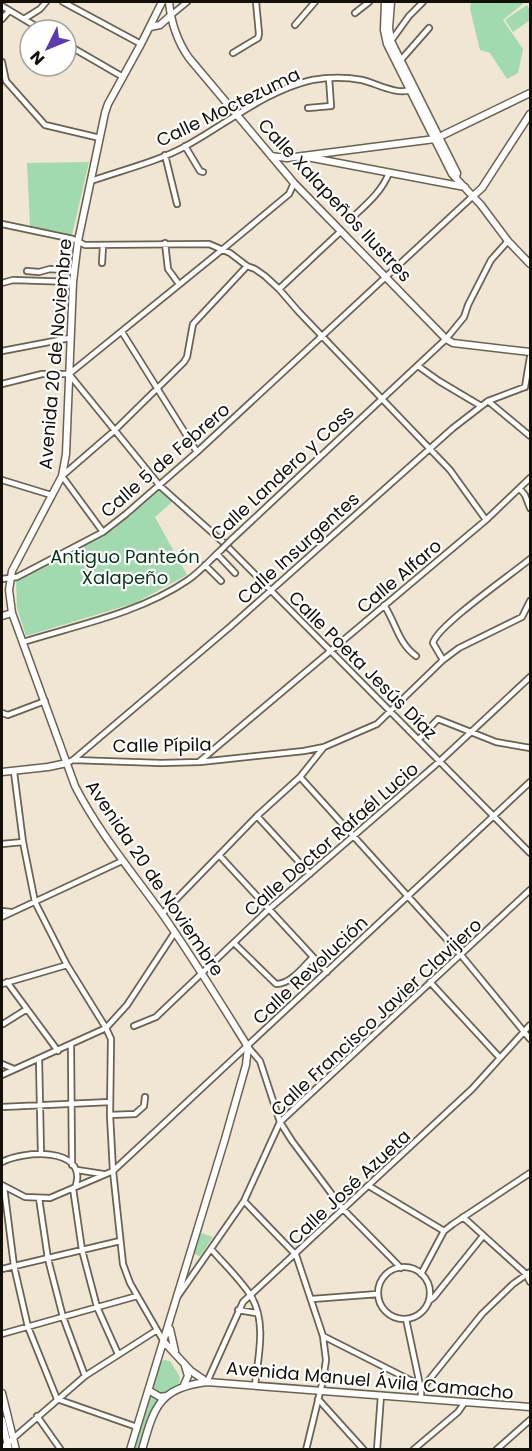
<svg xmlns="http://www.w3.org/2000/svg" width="532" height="1451" font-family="Poppins,sans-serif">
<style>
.green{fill:#a0daae}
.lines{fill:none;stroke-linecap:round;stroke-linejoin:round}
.street-casing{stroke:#6a6151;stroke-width:8}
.secondary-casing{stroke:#6a6151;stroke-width:9}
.street{stroke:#fff;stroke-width:4.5}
.secondary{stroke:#fff;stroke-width:6}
.street-bridge-casing{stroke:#6a6151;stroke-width:8;stroke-linecap:butt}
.street-bridge{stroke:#fff;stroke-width:4.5}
.labels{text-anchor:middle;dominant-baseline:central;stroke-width:4.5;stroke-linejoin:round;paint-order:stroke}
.street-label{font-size:18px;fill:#13100a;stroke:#fff}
.park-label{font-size:18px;fill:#063417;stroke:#fff}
</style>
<rect width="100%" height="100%" fill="#f0e6d3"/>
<!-- green -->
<path class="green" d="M471 2H525L503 20 523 49 518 73 507 79 490 53 480 50 470 9Z
M527 5 530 11V20L513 32 505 20Z
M89 162 72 235 30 226 27 163Z
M161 489 173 501 155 517 187 575 135 603 26 636 17 608 16 580 113 530Z
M201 1233 213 1237 200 1256 194 1254Z
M164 1360 170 1361 180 1377 179 1385 163 1394H158L153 1389 160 1363Z
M150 1394 161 1399 139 1449 133 1450Z"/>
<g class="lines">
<defs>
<path id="street" d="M63 2 141 44
M2 6 42 30
M355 13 369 2
M170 16 187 2
M2 19 9 11
M24 19 40 9 46 2
M295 25 315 2
M391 41 409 16 423 2
M66 44 123 77
M233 53 258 38 259 34 256 2
M400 61 429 28
M2 62 6 81 45 125 100 138
M308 108 331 106 329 78
M185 146 200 171 203 172
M165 155 177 204
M91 181C122 170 157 162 186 146 226 124 267 90 312 80 329 77 346 77 362 80 378 84 396 95 411 90
M354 216C368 203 382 191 389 173
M2 224 73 239 85 245 209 244 230 253 247 266 255 269 265 276 279 289 298 311 450 470 486 520
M165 243 168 269 179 284
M102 263 103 246
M27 271 39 272 50 269 74 271
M2 283 13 280 73 282
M279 289 340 232
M122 332 197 452
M2 351 70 338
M418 366 439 381 481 406
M69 374 160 486 224 543 530 853
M69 374 223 249 289 194 294 183
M2 384 42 374H69
M525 387 530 357
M488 401 530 436
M2 480 51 495
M520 489 525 495 530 508
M103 532 62 476 114 431 184 362 187 357 193 324 247 266
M230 541 446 339 464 317 468 305 491 260 508 241
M217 554 235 573
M205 565 221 581
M2 579 17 577 103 532 126 514 197 452 473 196
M384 605C396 623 398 643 416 656
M23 642C78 625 140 613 188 580 200 572 211 559 222 549
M443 660 433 643C437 626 512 574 530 559
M2 713 8 715 45 701
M419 739 438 719 496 742 530 748
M73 760 231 626 453 428 488 401 525 387
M200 761 486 520 530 478
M67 763 73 760 161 763 200 762 304 751 324 747 377 724 443 660 459 648 522 617 530 601
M14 772 23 842 35 902 67 965 106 1028 111 1039 110 1115 113 1171 123 1264 130 1283 164 1342
M300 777 461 955 530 1039
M257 816 310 874
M2 844 23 842
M219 855 327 972
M2 911 11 912
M162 914 257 816 300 777 324 747
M2 917 122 861
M234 943 276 984C291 984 303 967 313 957
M7 982 58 1051
M430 982 500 1058
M2 984 67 965
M3 1024 27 1009
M134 1026 156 1017 268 910 440 761 530 677
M71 1046 72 1165
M248 1047 260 1061 280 1122 292 1141 343 1209 401 1268
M39 1059 41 1154
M2 1064 14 1069
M2 1075 106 1028 127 1005 175 932
M2 1107 110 1102
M110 1115 135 1114 144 1106 145 1097
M2 1162C22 1151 87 1146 76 1185
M77 1170 103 1174
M2 1185 25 1197 50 1198 113 1171 530 782
M369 1186 444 1231
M4 1187 14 1266 28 1327 57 1399 137 1427
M73 1188 82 1250 97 1307 118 1354
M39 1198 48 1259 63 1317 85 1376
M244 1201 296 1255 323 1336 326 1360 323 1380 306 1450
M463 1217 526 1274 530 1282
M211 1249C224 1264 240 1279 251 1296 267 1322 258 1358 255 1385
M378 1293a26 26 0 1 1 52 0a26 26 0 1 1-52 0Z
M2 1269 120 1241
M421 1274 444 1231 453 1224 530 1173
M178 1296 244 1201 280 1122 530 890
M312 1299 378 1294
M429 1301 434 1297 483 1236
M238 1310 256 1313
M406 1319 421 1390V1399
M2 1334 137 1296
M323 1336 414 1382 421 1390
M207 1382 243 1302 472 1089 530 1025
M421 1390 482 1314 513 1284 530 1272
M318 1399 364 1450
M37 1416 61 1450
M2 1448 85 1376 157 1330
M377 1450 381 1395
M413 1450 458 1412 465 1402
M496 1450 530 1420"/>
<path id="secondary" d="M169 2C171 22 177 41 189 58L294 183 446 339 453 343 530 352
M385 2 384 30 387 44 452 174 481 205 508 241 530 264
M391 2 389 28 391 41 457 173 456 178
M150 27 160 25 170 16
M271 156 287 158 435 139 530 93
M307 157 465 187
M473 196 482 188 530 114
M2 616 12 613
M2 772 48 767 67 763
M170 1329 175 1351
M164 1342 191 1371 207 1382
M184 1385 188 1376 185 1366
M150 1391 160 1397 166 1396
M2 1393 16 1450
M2 1420 9 1450
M130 1450 225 1139 246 1065 248 1047C220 1002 193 958 163 915 133 873 99 833 75 786L12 613 9 590 12 571 62 476 66 454 73 282 78 241 105 113 108 104 141 44 162 2
M142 1450C154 1407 159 1388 207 1382L530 1407"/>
</defs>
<!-- street casing -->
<use href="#street" class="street-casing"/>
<!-- secondary casing -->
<use href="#secondary" class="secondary-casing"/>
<!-- street -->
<use href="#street" class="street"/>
<!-- secondary -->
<use href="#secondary" class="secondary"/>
<defs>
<path id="street-bridge" d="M222 549 230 541"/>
</defs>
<!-- street-bridge casing -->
<use href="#street-bridge" class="street-bridge-casing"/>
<!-- street-bridge -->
<use href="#street-bridge" class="street-bridge"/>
</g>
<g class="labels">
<!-- street labels -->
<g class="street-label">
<text transform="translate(228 107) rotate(-26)">Calle Moctezuma</text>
<text transform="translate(335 200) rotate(47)">Calle Xalapeños Ilustres</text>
<text transform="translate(55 354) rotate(-85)">Avenida 20 de Noviembre</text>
<text transform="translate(165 460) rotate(-41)">Calle 5 de Febrero</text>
<text transform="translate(282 473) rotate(-43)">Calle Landero y Coss</text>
<text transform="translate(298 548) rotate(-42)">Calle Insurgentes</text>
<text transform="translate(399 576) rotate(-40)">Calle Alfaro</text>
<text transform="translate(363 665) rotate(45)">Calle Poeta Jesús Díaz</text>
<text transform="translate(162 745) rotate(-1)">Calle Pípila</text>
<text transform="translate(331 839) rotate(-41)">Calle Doctor Rafaél Lucio</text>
<text transform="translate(155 878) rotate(56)">Avenida 20 de Noviembre</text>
<text transform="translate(310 970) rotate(-43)">Calle Revolución</text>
<text transform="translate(376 1017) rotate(-43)">Calle Francisco Javier Clavijero</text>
<text transform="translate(349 1187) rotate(-43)">Calle José Azueta</text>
<text transform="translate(370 1380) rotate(5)">Avenida Manuel Ávila Camacho</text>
</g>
<!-- park labels -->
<g class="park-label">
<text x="125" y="556">Antiguo Panteón<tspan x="125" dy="21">Xalapeño</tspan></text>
</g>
</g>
<!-- border -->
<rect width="532" height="1451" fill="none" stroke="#13100a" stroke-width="6"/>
<!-- north arrow -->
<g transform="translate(48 48) rotate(227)"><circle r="28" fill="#ffffff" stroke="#a19f9d" stroke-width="1.5"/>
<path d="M0-4.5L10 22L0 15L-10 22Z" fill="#5a39b1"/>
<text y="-9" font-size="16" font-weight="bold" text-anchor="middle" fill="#13100a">N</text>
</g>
</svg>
